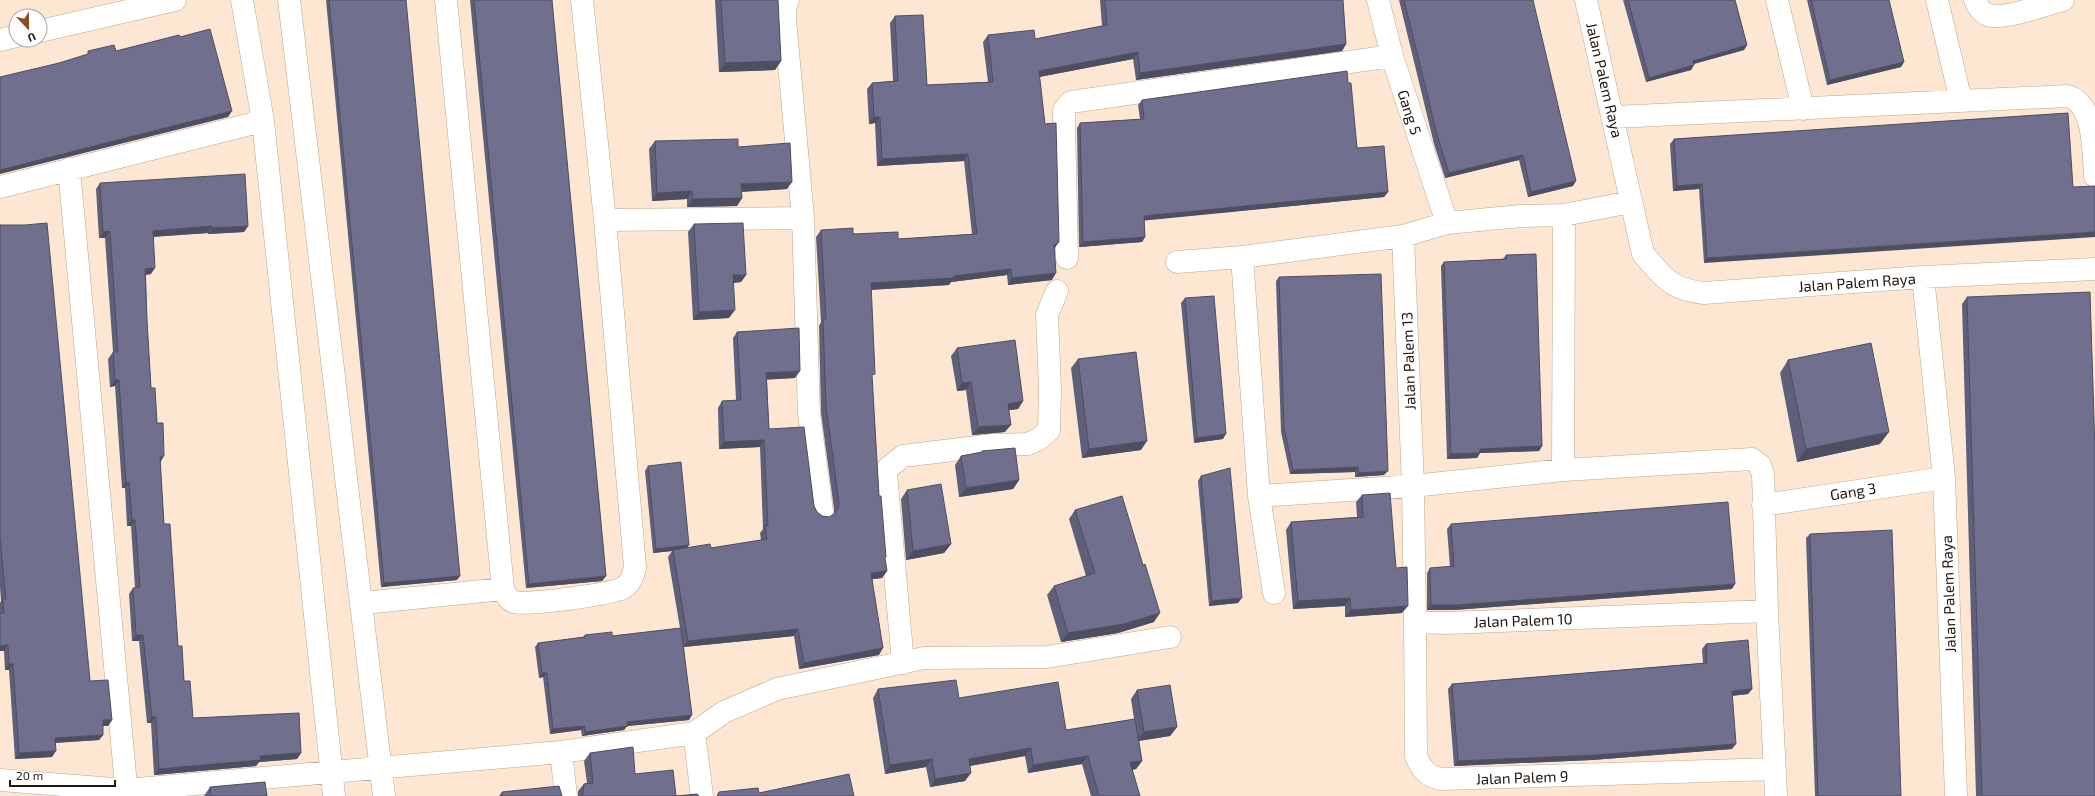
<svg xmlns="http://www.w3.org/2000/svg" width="2095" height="796" font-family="'Exo 2',sans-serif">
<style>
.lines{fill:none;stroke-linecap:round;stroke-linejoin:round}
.minor-casing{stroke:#bfa58c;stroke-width:23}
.minor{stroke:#fff;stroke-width:22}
.wall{fill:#605f79}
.shaded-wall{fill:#4e4e63}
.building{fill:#706f8d;stroke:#4e4e63}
.labels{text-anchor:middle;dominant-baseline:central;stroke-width:3;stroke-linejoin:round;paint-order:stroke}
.street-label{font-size:15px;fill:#20160d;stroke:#fff}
</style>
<rect width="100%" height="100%" fill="#fde7d2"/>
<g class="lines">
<defs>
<path id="minor" d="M242 0 263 121 334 796
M289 0 384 796
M446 0 503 589C506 595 508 600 514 602 526 606 612 594 623 588 631 583 633 576 635 567L605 220 582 0
M1378 0 1392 56 1447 223
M1586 0 1643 254C1665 278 1669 289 1704 293L1923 277 1944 478 1956 796
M1777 0 1803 109
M1937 0 1961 101
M1975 0C1978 8 1984 15 1992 16 2009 18 2045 5 2063 0
M40 31 175 0
M0 40 16 36
M1614 117 2068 96C2095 104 2093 151 2095 176
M69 169 127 796
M0 187 263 121
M1564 215 1631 202
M803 218 809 414 822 511
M605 220 803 218 785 19V9L788 0
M1403 236 1413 486 1415 622 1447 623 1767 611
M1242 257 1259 496 1274 593
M1067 258 1064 120V110L1071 102 1392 56
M1177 262 1242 257 1403 236 1447 223 1521 216 1564 215 1563 470
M1923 277 2095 269
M1259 496 1413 486 1563 470 1752 459 1760 465 1763 474 1767 611 1776 796
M1763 505 1944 478
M363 603 503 589
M1415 622 1416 756C1421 769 1427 776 1441 779L1775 769
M903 663 886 474 888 468 903 456 993 445 1028 444 1039 439 1049 430 1050 389 1047 315 1057 291
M694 733 724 712 777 689 924 658 1047 657 1170 637
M561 752 566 796
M0 780 126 790 561 752 694 733 702 796"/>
</defs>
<!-- minor casing -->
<use href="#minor" class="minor-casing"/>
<!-- minor -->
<use href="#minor" class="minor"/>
</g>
<!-- wall -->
<path class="wall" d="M326 0H406L457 580 381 587Z
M470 0H552L606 576 602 581 526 588Z
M715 0H778L781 61 775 70 719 72Z
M1100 0H1343L1346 44 1342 51 1136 80 1133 59 1039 77 1054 249 1052 280 1008 285 1007 275 951 282 949 285 871 290 872 379 879 496 885 559 887 571 882 578 872 579 879 655 799 669 794 636 684 647 689 720 627 726 624 730 582 736 581 730 550 734 543 677 539 678 535 647 538 643 583 637 585 635 612 636 680 628 668 557 672 551 653 553 645 471 648 466 689 545 687 548H711L761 540 760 533 763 529 760 447 719 449 718 408 722 401 736 400 733 338 737 332 795 378 767 379 769 429 814 506 817 512 822 516 829 517 834 515V509L821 413 819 326 821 322 816 237 821 230 898 239 972 234 964 161 877 166 875 123 869 124 867 89 872 83 893 81 890 23 895 16 927 85 988 82 983 42 988 35 1035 39 1102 26Z
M1399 0H1533L1573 186 1528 197 1519 160 1445 178 1434 144Z
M1623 0H1735L1747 45 1744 50 1694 64V65L1691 70 1646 82Z
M1807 0H1889L1904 62 1901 67 1827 85Z
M1348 83 1357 148 1388 192 1384 197 1144 220 1145 237 1142 242 1079 247 1077 128 1080 123 1140 119 1138 105 1142 100Z
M2068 113 1704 263 1699 189 1673 191 1670 144 1674 139Z
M655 141 738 147 787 189 742 192V198L737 206 687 207V199L652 201 649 149Z
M100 183 248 226 244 232 208 234V233L153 237 151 274 146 275 147 320 151 388 157 423 160 462 164 524 178 646 184 681 193 718 301 753 297 759 259 762 256 766 154 775 151 723H147L139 641H132L129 594 133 588H135L131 526H127L125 488H122L115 386 110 387 108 359 113 352 105 238H99L96 189Z
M694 224 746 275 741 282 734 283 729 318 693 320 688 232Z
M0 225 90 681 112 720 108 726H103V735L99 740 55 743 52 757 15 759 9 670H5L4 651H0V603L1 601 0 587Z
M1506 255 1542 446 1539 451 1480 453 1477 458 1447 459 1441 266 1444 262 1503 259Z
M1279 277 1384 475 1355 477V472L1290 474 1281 432 1276 281Z
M1967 297 2095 796H1976L1962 304Z
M1185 298 1223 439 1194 443 1181 303Z
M957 348 1023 401 1018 409 1009 410 1005 432 972 435 966 390 957 391 951 356Z
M1078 359 1141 450 1082 458 1071 368Z
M1788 360 1880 444 1797 462 1780 373Z
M982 451 1019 480 1013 489 959 497 955 465 961 456 981 453Z
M1201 476 1238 603 1209 606 1198 481Z
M907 490 951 544 944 553 906 560 901 499Z
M1362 495 1396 568 1402 613 1345 617V606L1293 609 1286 530 1291 522 1357 517 1356 502Z
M1075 510 1154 622 1118 633 1061 642 1047 595 1054 586 1086 576 1069 519Z
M1451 524 1732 589 1454 610H1427V573L1430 568 1450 567 1447 529Z
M1810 534 1901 796H1815L1806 538Z
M1706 644 1752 689 1748 694 1732 696V749L1592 760 1454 766 1448 689 1452 684 1703 663 1702 649Z
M878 689 959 698 1066 730 1134 719 1131 699 1137 690 1177 727 1170 736 1139 741 1142 761 1136 769 1132 770 1140 796H1091L1082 764 1028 773 1025 756 970 766 965 781 930 787 926 767 885 774 873 698Z
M590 753 635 774 676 796H699H578V791L584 784 587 783 584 761Z
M210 787 267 796H204Z
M502 792 562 796H499Z"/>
<!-- shaded-wall -->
<path class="shaded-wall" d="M1346 44 1342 51 1136 80 1140 73Z
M1747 45 1744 50 1689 65 1693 61Z
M1138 52 1133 59 1034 78 1039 71Z
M781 61 775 70 719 72 725 63Z
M1904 62 1901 67 1827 85 1830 80Z
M1694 65 1691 70 1646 82 1649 78Z
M232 111 228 117 0 174V170L1 169Z
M874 117H880L875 123 869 124Z
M968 154 964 161 877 166 882 159Z
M1523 155 1519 160 1445 178 1449 173Z
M1576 181 1573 186 1528 197 1531 192Z
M792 182 787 189 736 192 741 184Z
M1702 184 1699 189 1673 191 1677 186Z
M692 191 687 199 652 201 657 193Z
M1388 192 1384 197 1140 221 1144 216Z
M742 198 737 206 687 207 693 199Z
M212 226 208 233 148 237 153 231Z
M248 226 244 232 208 234 212 228Z
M110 231 105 238H99L103 232Z
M2095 232V237L1704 263 1707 258Z
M1145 237 1142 242 1079 247 1083 242Z
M1059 242 1054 249V245Z
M155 268 151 274 141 275 145 269Z
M1011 269 1007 275 951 282 949 285 866 290 871 283 954 276Z
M1056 273 1052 280 1008 285 1012 278Z
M733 275H746L741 282 728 283Z
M735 310 729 318 693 320 699 312Z
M800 371 795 378 762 380 766 373Z
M115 380H119L115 386 110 387Z
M971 382 966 390 957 391 962 383Z
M1023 401 1018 409 1003 411 1008 404Z
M1011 425 1005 432 972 435 978 427Z
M1889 432 1880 444 1797 462 1806 449Z
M1226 434 1223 439 1194 443 1197 438Z
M764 440 760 447 719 449 724 442Z
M1147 441 1141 450 1082 458 1089 449Z
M1542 446 1539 451 1480 453 1477 458 1447 459 1451 454 1480 449Z
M164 456 160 463V457Z
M1358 467 1355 472 1290 474 1293 470Z
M1388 471 1384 475 1355 477 1359 473Z
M1019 480 1013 489 959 497 966 488Z
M126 482H129L125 488H122Z
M132 520H135L131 526H127Z
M951 544 944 553 906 560 913 551Z
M689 545 686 550H673L672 551 653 553 656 549Z
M887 571 882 578 867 580 871 573Z
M460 576 457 580 381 587 384 583Z
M606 576 602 581 526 588 529 584Z
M1735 584 1732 589 1454 610H1427L1431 605Z
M1242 598 1238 603 1209 606 1212 601Z
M1350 598 1345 606 1293 609 1298 601Z
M1408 606 1402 613 1345 617 1351 610Z
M1160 613 1154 622 1118 633 1061 642 1068 633Z
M798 629 794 636 683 647 688 641Z
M136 635H143L139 641H132Z
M8 645 4 651H0V646Z
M883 648 879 655 799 669 804 663Z
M9 664H13L9 670H5Z
M542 673H547L543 677 539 678Z
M1752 689 1748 694 1728 696 1732 691Z
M692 715 689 720 627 726 624 730 582 736 585 732 627 722Z
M152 717H156L151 723H147Z
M103 720H112L108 726H99Z
M585 726 581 730 550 734 553 729Z
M1177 727 1170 736 1137 741 1144 732Z
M103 735 99 740 51 743 55 738Z
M1736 744 1732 749 1592 760 1454 766 1458 761Z
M1031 748 1025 756 963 767 969 759Z
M56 751 52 757 15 759 19 753Z
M301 753 297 759 259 762 256 766 154 775 159 769 260 756Z
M1088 756 1082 764 1028 773 1033 765Z
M932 759 926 767 885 774 890 765Z
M1142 761 1136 769 1124 771 1130 762Z
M971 773 965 781 930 787 935 779Z"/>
<!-- building -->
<path class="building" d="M329 0H406L460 576 384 583Z
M474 0H552L606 576 529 584Z
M721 0H778L781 61 725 63Z
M1105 0H1343L1346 44 1140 73 1138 52 1039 71 1045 124 1056 123 1059 242 1054 245 1056 273 1012 278 1011 269 954 276V278L871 283 875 374 872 375 879 496H881L886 557 885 558 887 571 871 573 883 648 804 663 798 629 688 641 673 550 710 544 711 548 767 539 765 526H768L764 440 724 442 722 401 741 400 737 332 799 328 800 371 766 373 769 429 804 427 814 506 817 512 822 516 829 517 834 514 838 509 839 503 826 406 823 319H826L821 230 853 228V234L898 232V239L977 234 968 154 882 159 880 117H874L872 83 898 81 895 16 923 15 927 85 993 82 988 35 1034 30 1035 39 1107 25Z
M1404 0H1533L1576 181 1531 192 1523 155 1449 173 1438 138Z
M1628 0H1735L1747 45 1693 61 1694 65 1649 78Z
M1811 0H1889L1904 62 1830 80Z
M210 29 232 111 0 170V77L59 63 88 54V51L114 45 116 51 179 35 180 37Z
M1347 71 1348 83H1351L1357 148 1384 146 1388 192 1144 216 1145 237 1083 242 1080 123 1144 119 1142 100Z
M2068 113 2073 187 2095 186V232L1707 258 1702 184 1677 186 1674 139Z
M738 139V147L790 143 792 182 741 184 742 198 693 199 692 191 657 193 655 141Z
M245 174 248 226 212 228V226L153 231 155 268 145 269 147 320 151 388H155L157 423H163L164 456 160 457 164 524H170L178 646H182L184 681H190L193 718 299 713 301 753 260 756 261 760 159 769 156 717H152L143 635H136L133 588 140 587 135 520H132L129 482H126L119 380H115L113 352H118L110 231 103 232 100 183Z
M47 223 90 681 108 680 112 720H103V735L55 738 56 751 19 753 13 664H9L8 645 0 646V613H4L3 599H6L0 539V225H25Z
M743 223 746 275H733L735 310 699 312 694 224Z
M1536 254 1542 446 1480 449V453L1451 454 1444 262 1507 259 1506 255Z
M1381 274 1388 471 1359 473 1358 467 1293 470 1284 428 1279 277Z
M2090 292 2095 451V796H1982L1967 297Z
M1214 296 1226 434 1197 438 1185 298Z
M1015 340 1023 401 1008 404 1011 425 978 427 971 382 962 383 957 348Z
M1871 343 1889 432 1806 449 1788 360Z
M1136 352 1147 441 1089 449 1078 359Z
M1015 448 1019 480 966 488 961 456 982 452V451Z
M681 462 689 545 656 549 648 466Z
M1230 468 1242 598 1212 601 1201 476Z
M941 484 951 544 913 551 907 490Z
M1390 493 1396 568 1407 567 1408 606 1351 610 1350 598 1298 601 1291 522 1363 517 1362 495Z
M1122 496 1143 565 1145 564 1160 613 1124 624 1068 633 1054 586 1095 573 1075 510Z
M1728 502 1735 584 1457 605H1431L1430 568 1454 566 1451 524Z
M1892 530 1901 796H1818L1810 534Z
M681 628 692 715 627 722 628 726 585 732V726L553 729 547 673H542L538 643 585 637V635L612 632V636Z
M1748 640 1752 689 1732 691 1736 744 1596 755 1458 761 1452 684 1707 663 1706 644Z
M956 680 959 698 1058 682 1066 730 1135 719 1142 761 1130 762 1140 796H1099L1088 756 1033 765 1031 748 969 759 971 773 935 779 932 759 890 765 878 689Z
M1170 685 1177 727 1144 732 1137 690Z
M633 747 635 774 673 770 676 796 697 794 699 796H581L583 793 584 784 593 783 590 753Z
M849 774 854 796H717L719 792 758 788 759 793Z
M265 782 267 796H211L210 787Z
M559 786 562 796H502V792Z"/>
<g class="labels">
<!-- street labels -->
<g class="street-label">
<text transform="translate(1605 80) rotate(77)">Jalan Palem Raya</text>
<text transform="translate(1410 112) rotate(72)">Gang 5</text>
<text transform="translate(1857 282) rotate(-4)">Jalan Palem Raya</text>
<text transform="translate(1408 361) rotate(-92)">Jalan Palem 13</text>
<text transform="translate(1853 491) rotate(-9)">Gang 3</text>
<text transform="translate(1948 594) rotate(-92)">Jalan Palem Raya</text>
<text transform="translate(1523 620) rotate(-2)">Jalan Palem 10</text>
<text transform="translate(1522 777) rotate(-2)">Jalan Palem 9</text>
</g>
</g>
<!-- north arrow -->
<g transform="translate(28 28) rotate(158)"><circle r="19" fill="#ffffff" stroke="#a6a29e"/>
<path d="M0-3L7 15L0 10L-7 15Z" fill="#8d4d17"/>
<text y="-6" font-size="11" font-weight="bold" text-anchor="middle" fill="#20160d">U</text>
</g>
<!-- scale -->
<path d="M10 780v6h105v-6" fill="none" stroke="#20160d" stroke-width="2"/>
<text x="16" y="780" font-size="12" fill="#20160d" stroke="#ffffff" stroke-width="3" paint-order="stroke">20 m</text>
</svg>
